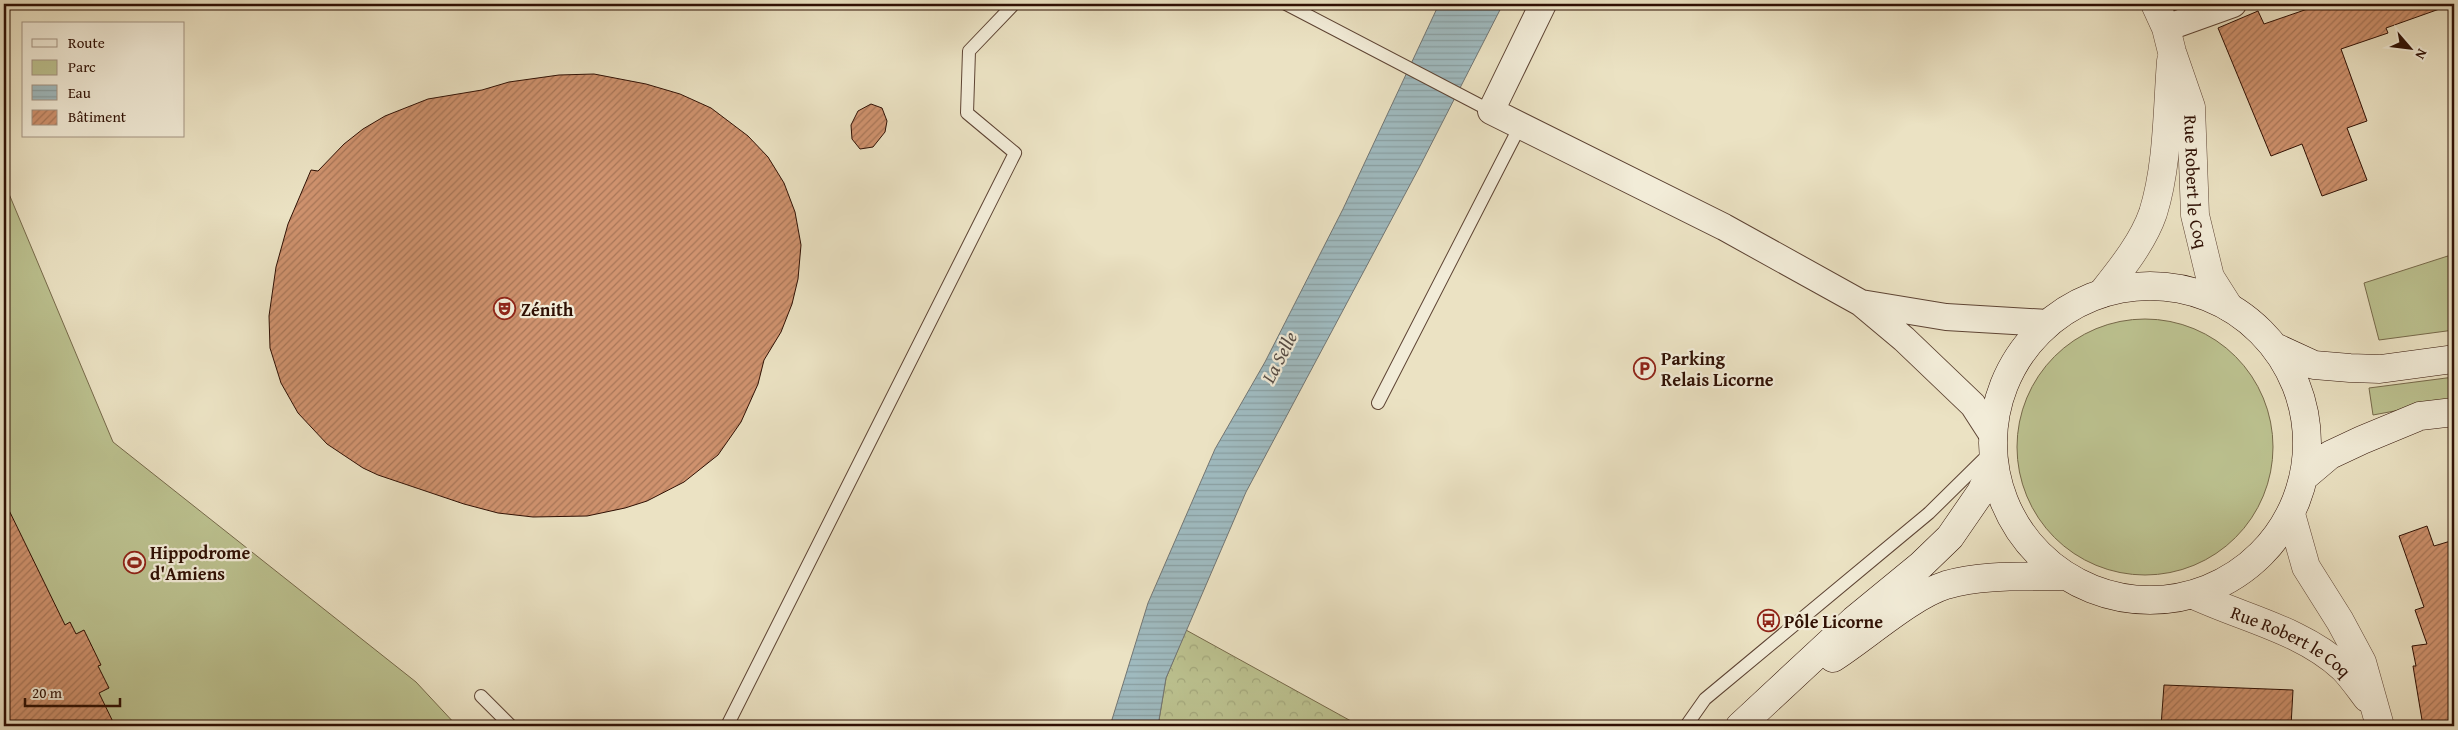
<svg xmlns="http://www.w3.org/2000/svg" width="2458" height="730" font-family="'Gentium Book Plus',serif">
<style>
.green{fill:#bcc290;stroke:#76694a}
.forest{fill:url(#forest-crowns);stroke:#76694a}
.water{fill:url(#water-rules);stroke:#727674}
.building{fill:url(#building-hatch);stroke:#2f1004}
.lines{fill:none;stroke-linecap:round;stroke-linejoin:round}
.service-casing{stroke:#5e4434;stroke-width:14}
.minor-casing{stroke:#5e4434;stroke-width:28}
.tertiary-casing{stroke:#5e4434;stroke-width:29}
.secondary-casing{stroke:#2f1004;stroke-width:29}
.service{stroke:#f2ecd8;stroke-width:12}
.minor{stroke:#f2ecd8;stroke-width:26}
.tertiary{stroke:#f2ecd8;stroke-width:28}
.secondary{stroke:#f2ecd8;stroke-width:28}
.labels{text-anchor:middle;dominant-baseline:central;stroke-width:4.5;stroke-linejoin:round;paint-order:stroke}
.street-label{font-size:18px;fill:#2f1004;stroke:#f2ecd8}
.poi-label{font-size:18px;font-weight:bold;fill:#2f1004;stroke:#f2ecd8;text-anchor:start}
.water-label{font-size:19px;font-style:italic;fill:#564c45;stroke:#f2ecd8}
</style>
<defs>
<pattern id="forest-crowns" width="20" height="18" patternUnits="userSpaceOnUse" patternTransform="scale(1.25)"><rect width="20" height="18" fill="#bcc290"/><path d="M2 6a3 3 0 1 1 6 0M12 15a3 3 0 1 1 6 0" fill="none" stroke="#a2a67b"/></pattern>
<pattern id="water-rules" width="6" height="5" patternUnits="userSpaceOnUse" patternTransform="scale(1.25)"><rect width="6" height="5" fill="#9fbabf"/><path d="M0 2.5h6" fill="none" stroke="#899fa2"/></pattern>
<pattern id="building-hatch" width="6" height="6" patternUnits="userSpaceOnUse" patternTransform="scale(1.25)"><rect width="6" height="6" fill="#cf926e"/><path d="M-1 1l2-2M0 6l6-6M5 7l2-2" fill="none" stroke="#a87658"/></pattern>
</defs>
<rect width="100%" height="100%" fill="#ebe2c3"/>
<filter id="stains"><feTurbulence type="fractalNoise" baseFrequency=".004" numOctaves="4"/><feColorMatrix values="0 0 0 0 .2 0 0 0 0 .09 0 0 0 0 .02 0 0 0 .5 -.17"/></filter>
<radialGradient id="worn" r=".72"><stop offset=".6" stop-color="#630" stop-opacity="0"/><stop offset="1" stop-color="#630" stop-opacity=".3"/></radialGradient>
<!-- green -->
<path class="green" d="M4 182 113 442 416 682 457 726H4Z
M2454 254V330L2379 340 2364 283Z
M2017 447a128 128 0 1 1 256 0a128 128 0 1 1-256 0Z
M2454 377V400L2373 415 2369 388Z"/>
<!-- forest -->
<path class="forest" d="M1186 630 1360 726H1158L1166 678Z"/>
<!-- water -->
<path class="water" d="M1439 4H1503L1420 166 1246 492 1166 678 1158 726H1110L1148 603 1215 449 1265 362 1343 209Z"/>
<!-- building -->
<path class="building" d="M2322 4H2444L2445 7 2386 28 2388 33 2341 49 2367 121 2347 128 2367 180 2322 196 2302 144 2271 156 2218 28 2258 11 2264 24Z
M594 74 646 84 680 94 711 108 748 136 768 157 784 183 795 212 801 245 798 279 792 304 781 332 764 360 758 384 741 422 718 455 684 482 647 501 625 508 587 516 533 517 498 513 464 504 378 475 363 468 327 444 298 413 281 383 270 348 269 316 276 267 288 224 311 170 318 171 344 144 363 129 385 116 428 99 482 90 509 82 559 75Z
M871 104 882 108 887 121 885 132 873 147 860 149 852 139 851 125 858 111Z
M4 500 65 625 70 622 76 634 84 630 101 665 98 666 109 688 99 693 115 726H4Z
M2427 526 2434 546 2454 540V726H2423L2413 666H2416L2412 646 2427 644 2415 610 2424 607 2399 536Z
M2164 685 2293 690 2291 726H2161Z"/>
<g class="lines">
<defs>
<path id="service" d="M1286 4 1491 111
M1378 403 1520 126
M481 696 511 726
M727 726 1015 153 967 113 969 51 1014 4
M1686 726 1705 699 1929 513 1993 450"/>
<path id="minor" d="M1543 4 1491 111 1724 227 1861 303 1904 339 1973 405 1993 436
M2166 28 2233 4
M1861 303 1946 317 2048 323"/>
<g id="tertiary">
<path id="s1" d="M2155 4 2166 28 2172 52 2191 107 2195 215 2210 277 2229 307"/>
<path d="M2102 293C2121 269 2143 242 2153 213 2168 165 2167 111 2171 61"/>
<path d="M2291 514 2306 567 2340 621 2362 662 2380 726"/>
<path id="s2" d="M2194 595C2243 618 2302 630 2343 668 2352 677 2360 689 2367 698"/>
</g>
<path id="secondary" d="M1993 443a157 157 0 1 1 314 0a157 157 0 1 1-314 0Z
M2275 347 2314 365 2350 368 2380 369 2454 359
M2304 477 2330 455 2362 440 2420 416 2454 412
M1833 658C1866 637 1911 596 1946 585 1984 574 2025 577 2064 576
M1740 726 1854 620 1921 565 1950 537 1981 492 1994 464"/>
</defs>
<!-- service casing -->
<use href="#service" class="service-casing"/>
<!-- minor casing -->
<use href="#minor" class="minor-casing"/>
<!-- tertiary casing -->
<use href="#tertiary" class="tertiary-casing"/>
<!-- secondary casing -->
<use href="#secondary" class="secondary-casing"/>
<!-- service -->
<use href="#service" class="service"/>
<!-- minor -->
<use href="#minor" class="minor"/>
<!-- tertiary -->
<use href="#tertiary" class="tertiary"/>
<!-- secondary -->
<use href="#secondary" class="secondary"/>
</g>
<!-- icons -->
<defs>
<symbol id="theatre-ring" viewBox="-11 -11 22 22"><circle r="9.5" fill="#f2ecd8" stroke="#8f2418" stroke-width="1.5"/><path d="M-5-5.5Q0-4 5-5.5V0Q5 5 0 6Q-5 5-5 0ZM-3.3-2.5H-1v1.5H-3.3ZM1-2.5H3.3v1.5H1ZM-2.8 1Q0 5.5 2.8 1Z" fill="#8f2418"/></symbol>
<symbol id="parking-ring" viewBox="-11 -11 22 22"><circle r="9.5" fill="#f2ecd8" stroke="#8f2418" stroke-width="1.5"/><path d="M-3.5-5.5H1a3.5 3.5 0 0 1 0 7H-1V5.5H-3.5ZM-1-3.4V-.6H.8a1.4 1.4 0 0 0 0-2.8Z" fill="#8f2418"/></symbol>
<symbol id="stadium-ring" viewBox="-11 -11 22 22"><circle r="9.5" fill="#f2ecd8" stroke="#8f2418" stroke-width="1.5"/><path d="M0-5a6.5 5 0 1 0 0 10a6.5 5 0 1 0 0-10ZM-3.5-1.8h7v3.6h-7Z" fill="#8f2418"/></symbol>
<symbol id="bus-ring" viewBox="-11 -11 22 22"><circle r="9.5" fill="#f2ecd8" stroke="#8f2418" stroke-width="1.5"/><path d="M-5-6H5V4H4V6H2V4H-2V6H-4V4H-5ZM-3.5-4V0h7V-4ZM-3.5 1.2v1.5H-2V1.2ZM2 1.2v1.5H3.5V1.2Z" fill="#8f2418"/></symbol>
</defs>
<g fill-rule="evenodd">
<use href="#theatre-ring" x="492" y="296" width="25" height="25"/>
<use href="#parking-ring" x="1632" y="356" width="25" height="25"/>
<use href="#stadium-ring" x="122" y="550" width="25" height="25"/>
<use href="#bus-ring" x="1756" y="608" width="25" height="25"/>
</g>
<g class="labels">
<!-- street labels -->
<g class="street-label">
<text stroke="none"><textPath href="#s1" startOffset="184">Rue Robert le Coq</textPath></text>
<text stroke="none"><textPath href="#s2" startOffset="108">Rue Robert le Coq</textPath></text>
</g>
<!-- poi labels -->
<g class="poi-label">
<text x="521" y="309">Zénith</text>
<text x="1661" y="358">Parking<tspan x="1661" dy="21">Relais Licorne</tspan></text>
<text x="150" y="552">Hippodrome<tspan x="150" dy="21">d'Amiens</tspan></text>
<text x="1784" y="621">Pôle Licorne</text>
</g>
<!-- water labels -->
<g class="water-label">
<text transform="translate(1279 357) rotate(-63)">La Selle</text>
</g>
</g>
<!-- margin -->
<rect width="2458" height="730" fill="none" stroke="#ebe2c3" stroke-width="20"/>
<rect x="5" y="5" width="2448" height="720" fill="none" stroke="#2f1004" stroke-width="2.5"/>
<rect x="10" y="10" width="2438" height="710" fill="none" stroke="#2f1004"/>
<!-- legend -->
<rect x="22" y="22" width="162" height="115" fill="#f2ecd8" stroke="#a49483"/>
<rect x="32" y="39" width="25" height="8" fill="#f2ecd8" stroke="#a49483"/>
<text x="68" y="48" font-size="15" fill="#2f1004">Route</text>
<rect x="32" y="60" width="25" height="15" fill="#bcc290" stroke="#a49483"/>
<text x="68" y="72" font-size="15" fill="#2f1004">Parc</text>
<rect x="32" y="85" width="25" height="15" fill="url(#water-rules)" stroke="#a49483"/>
<text x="68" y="98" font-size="15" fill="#2f1004">Eau</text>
<rect x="32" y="110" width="25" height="15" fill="url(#building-hatch)" stroke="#a49483"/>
<text x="68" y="122" font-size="15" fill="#2f1004">Bâtiment</text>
<!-- north arrow -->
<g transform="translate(2410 48) rotate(118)" stroke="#f2ecd8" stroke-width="4" paint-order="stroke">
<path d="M0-4L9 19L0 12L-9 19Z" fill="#2f1004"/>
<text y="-8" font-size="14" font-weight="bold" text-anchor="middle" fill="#2f1004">N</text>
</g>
<!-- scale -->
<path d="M25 698v8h95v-8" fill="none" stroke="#2f1004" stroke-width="2.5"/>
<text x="32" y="698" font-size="15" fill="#2f1004" stroke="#f2ecd8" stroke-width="4" paint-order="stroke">20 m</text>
<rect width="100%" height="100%" filter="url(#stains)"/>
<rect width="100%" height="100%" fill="url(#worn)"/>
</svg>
